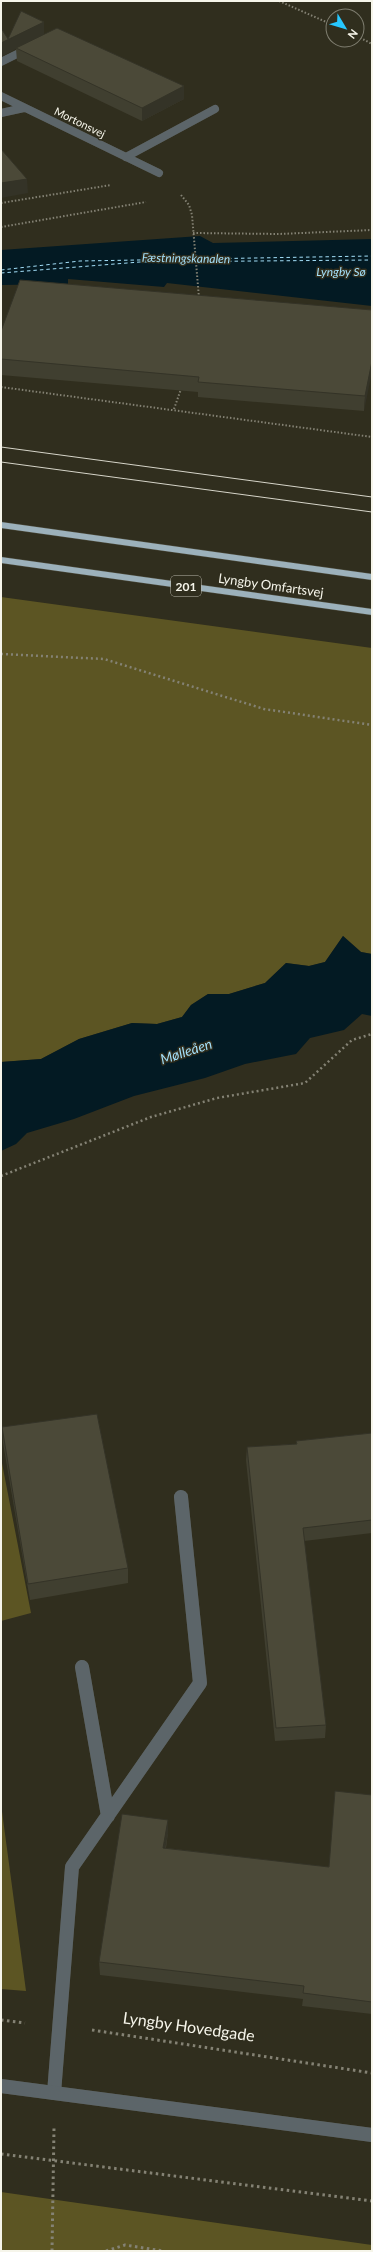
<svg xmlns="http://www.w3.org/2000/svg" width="373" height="2252" font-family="Lato,sans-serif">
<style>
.green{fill:#5c5523}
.water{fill:#031a23}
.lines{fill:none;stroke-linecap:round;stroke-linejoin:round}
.ferry{stroke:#a3dff9;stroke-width:1;stroke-dasharray:3.5 3;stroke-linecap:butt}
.service-casing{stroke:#4c4a3b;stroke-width:14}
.minor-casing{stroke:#4c4a3b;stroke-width:8}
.tertiary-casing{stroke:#4c4a3b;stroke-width:14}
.motorway-casing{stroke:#4c4a3b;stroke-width:1}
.path-far2{stroke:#848274;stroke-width:2;stroke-dasharray:1.5 2;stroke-linecap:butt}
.path-far1{stroke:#848274;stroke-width:2.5;stroke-dasharray:2 3;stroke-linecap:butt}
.path{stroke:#848274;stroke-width:3;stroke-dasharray:2.5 3.5;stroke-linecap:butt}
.service{stroke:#5c6569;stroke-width:14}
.minor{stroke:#5c6569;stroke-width:8}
.tertiary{stroke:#5c6569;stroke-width:14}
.motorway{fill:#9cb1bb;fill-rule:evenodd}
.tram{stroke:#d6d5c9;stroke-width:1}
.wall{fill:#403f30}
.shaded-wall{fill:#343327}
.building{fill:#4b4938;stroke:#343327}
.labels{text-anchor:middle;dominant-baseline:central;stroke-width:3;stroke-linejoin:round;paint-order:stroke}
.far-street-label{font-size:11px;fill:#f6f5ea;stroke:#302e1e}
.far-water-label{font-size:12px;font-style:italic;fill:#a3dff9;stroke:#302e1e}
.shield{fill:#302e1e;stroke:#bbb9ad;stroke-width:1}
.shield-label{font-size:12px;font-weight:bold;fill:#f6f5ea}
.street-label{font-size:13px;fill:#f6f5ea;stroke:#302e1e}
.water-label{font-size:14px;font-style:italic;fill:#a3dff9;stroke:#302e1e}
.near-street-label{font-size:16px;fill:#f6f5ea;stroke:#302e1e}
</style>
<rect width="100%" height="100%" fill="#302e1e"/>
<!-- green -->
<path class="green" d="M1 597 372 648V954L361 952 343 936 325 962 309 966 286 963 265 983 229 994H208L191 1005 182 1017 157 1024 132 1023 79 1039 41 1059 1 1062Z
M1 1458 31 1613 1 1621Z
M1 1804 26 1991 1 1989Z
M1 2192 372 2245V2251H1Z"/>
<!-- water -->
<path class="water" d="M200 236 213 243 372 239V306L167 283 164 287 68 279V284L1 285V250Z
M343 936 361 952 372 954V1016L362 1014 344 1030 310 1038 296 1054 245 1064 205 1078 134 1096 74 1119 27 1133 16 1144 1 1151V1062L41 1059 79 1039 132 1023 157 1024 182 1017 191 1005 208 994H229L265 983 286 963 309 966 325 962Z"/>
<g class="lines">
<!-- ferry -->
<path class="ferry" d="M1 270 80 261 372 256
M1 273 140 262 372 260"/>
<defs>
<path id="service" d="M82 1667 108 1816
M54 2093 72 1867 200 1683 181 1497"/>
<path id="minor" d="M1 62 29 48
M1 96 159 173
M1 113 24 108
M126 157 215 109"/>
<path id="tertiary" d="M1 2086 372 2135"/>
<path id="motorway" d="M1 522 372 574V580L1 528Z
M1 557 372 609V615L1 563Z"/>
</defs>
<!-- service casing -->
<use href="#service" class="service-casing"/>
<!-- minor casing -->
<use href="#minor" class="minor-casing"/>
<!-- tertiary casing -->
<use href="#tertiary" class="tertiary-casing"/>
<!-- motorway casing -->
<use href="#motorway" class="motorway-casing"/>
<!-- path-far2 -->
<path class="path-far2" d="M279 1 333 25
M357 36 372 44
M181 195 189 205 192 215 199 298
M1 203 111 185
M1 227 146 202
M193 233 279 234 372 230
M1 387 372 437
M174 409 181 389"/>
<!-- path-far1 -->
<path class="path-far1" d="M1 654 104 659 264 709 372 725
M1 1176 151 1117 217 1098 305 1083 352 1040 372 1034"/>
<!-- path -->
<path class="path" d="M1 2020 25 2023
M92 2030 372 2073
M1 2154 372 2201
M52 2251 54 2128
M106 2251 125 2245 163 2251"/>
<!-- service -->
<use href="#service" class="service"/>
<!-- minor -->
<use href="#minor" class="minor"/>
<!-- tertiary -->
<use href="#tertiary" class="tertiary"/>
<!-- motorway -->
<use href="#motorway" class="motorway"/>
<!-- tram -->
<path class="tram" d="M1 447 372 497
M1 462 372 512"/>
</g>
<!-- wall -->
<path class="wall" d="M44 34 184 86V99L142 121 17 61 16 49 8 39Z
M372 310 364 411 198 397V392L1 375V331Z
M2 1427 128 1568V1583L30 1600 3 1443Z
M372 1433V1533L304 1541 326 1725 325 1738 275 1741 246 1460 247 1447 296 1444V1441Z
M372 1795V2014L302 2006 303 1999 100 1975 99 1962 168 1833 166 1848 328 1867Z"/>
<!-- shaded-wall -->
<path class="shaded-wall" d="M44 22V35L16 48V49L1 57V43Z
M184 86V99L142 121V108Z
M27 179 28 193 1 198V183Z
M372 361V372L364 411 365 396Z
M168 1820V1833L163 1861V1848Z"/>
<!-- building -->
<path class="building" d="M21 11 44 22 1 43V28L8 39Z
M57 28 184 86 142 108 16 48Z
M1 149 27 179 1 183Z
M20 280 372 310V361L365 396 198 382 199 377 1 359V331Z
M97 1414 128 1568 28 1584 2 1427Z
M372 1433V1520L303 1528 326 1725 276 1728 247 1447 297 1444 296 1441Z
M335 1791 372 1795V2002L303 1993 304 1986 99 1962 122 1814 168 1820 163 1848 329 1867Z"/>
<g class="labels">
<!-- far-street labels -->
<g class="far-street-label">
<text transform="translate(80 122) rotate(26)">Mortonsvej</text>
</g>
<!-- far-water labels -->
<g class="far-water-label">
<text transform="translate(186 258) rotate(1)">Fæstningskanalen</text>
<text x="341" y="271">Lyngby Sø</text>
</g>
<!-- shield labels -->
<rect class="shield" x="171" y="576" width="30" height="20" rx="3"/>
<g class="shield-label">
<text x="186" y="586">201</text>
</g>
<!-- street labels -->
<g class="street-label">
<text transform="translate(271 585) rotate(8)">Lyngby Omfartsvej</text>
</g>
<!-- water labels -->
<g class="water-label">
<text transform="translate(186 1051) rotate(-18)">Mølleåen</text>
</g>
<!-- near-street labels -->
<g class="near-street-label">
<text transform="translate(189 2026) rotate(8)">Lyngby Hovedgade</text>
</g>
</g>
<!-- border -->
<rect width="373" height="2252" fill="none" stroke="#f6f5ea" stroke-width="4"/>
<!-- north arrow -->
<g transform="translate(345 28) rotate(128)"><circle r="19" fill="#302e1e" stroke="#7f7e70"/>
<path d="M0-3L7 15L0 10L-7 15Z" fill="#27c8ff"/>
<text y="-6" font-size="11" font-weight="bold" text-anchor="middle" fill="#f6f5ea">N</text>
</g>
</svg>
